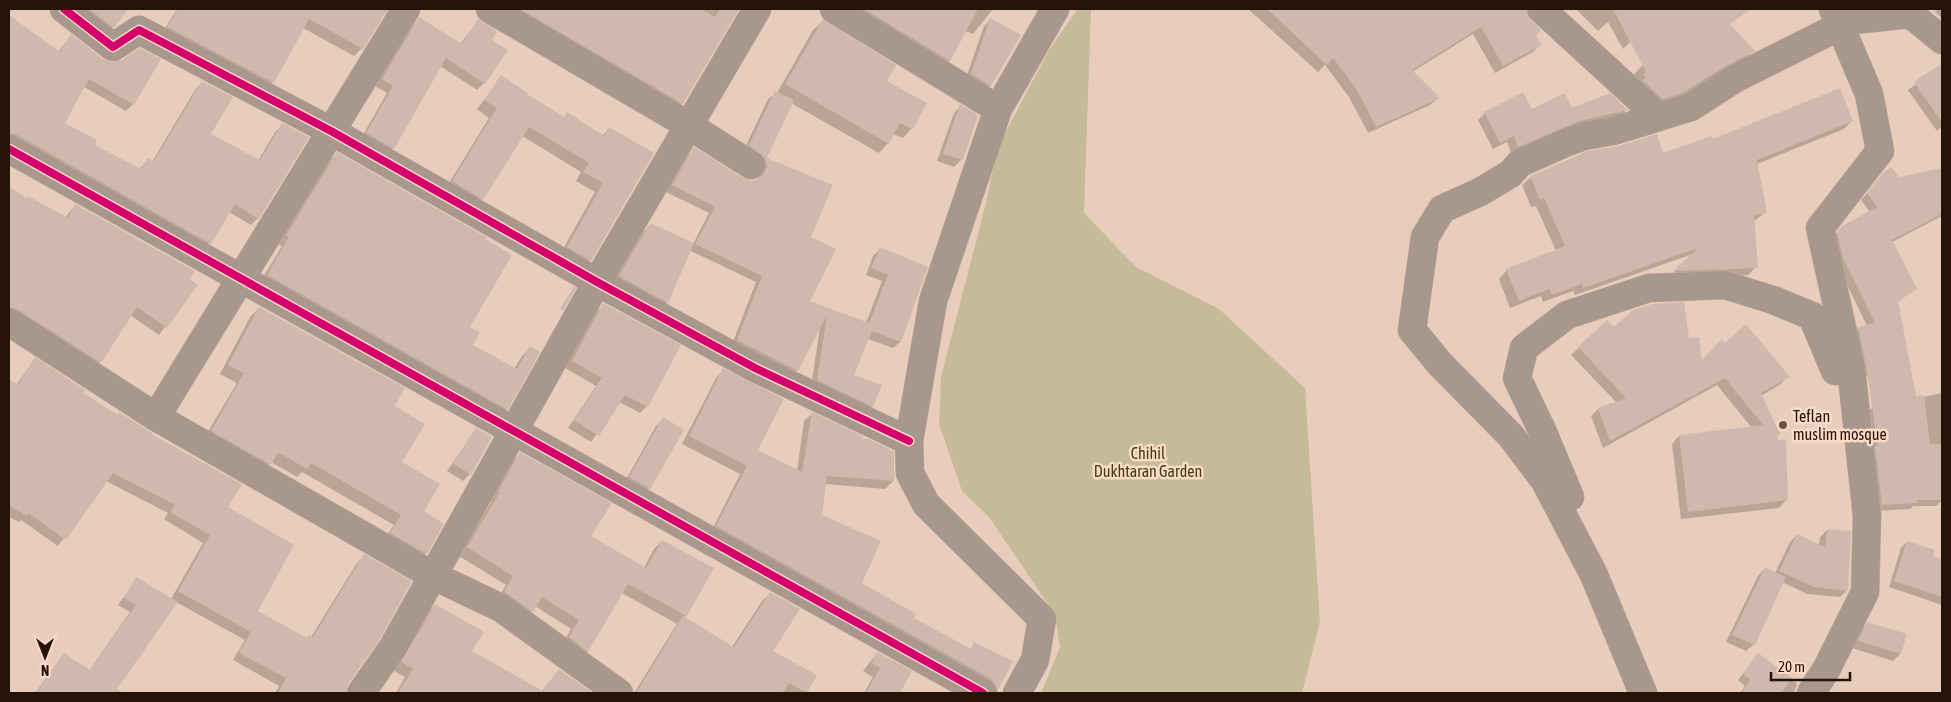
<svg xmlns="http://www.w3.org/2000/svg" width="1951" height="702" font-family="'Asap Condensed',sans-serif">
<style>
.green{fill:#c5bb99}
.shadow{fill:#0003}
.building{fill:#cfb8ad}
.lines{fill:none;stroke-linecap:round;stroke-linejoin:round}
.street-casing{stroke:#c3ac9f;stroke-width:29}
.street{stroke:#a8978c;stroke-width:28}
.cycleway-casing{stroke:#fbdac7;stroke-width:11}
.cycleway{stroke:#d6006c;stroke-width:8}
.poi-dot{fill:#6a5447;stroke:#fbdac7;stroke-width:2}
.labels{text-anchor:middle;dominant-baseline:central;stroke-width:5;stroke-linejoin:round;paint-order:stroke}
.poi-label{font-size:16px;fill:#261308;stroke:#fbdac7;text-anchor:start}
.park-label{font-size:16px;fill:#3e4011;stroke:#fbdac7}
</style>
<rect width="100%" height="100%" fill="#e9cdbc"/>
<!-- green -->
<path class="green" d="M1078 9H1091L1084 213 1136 267 1219 309 1305 388 1320 622 1302 693H1041L1060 647 1055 615 989 517 962 491 939 424 941 377 986 203 997 148 1049 50Z"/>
<!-- shadow -->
<path class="shadow" d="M73 9H126L106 34Z
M177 9H386L362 48 354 56 303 28 273 82 265 90 161 35Z
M499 9H738L682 103 674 111Z
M843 9H993L973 34 965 31 949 61 941 69Z
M1248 9H1525V14L1539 30 1535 35 1540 44 1533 52 1495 73 1473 34 1412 72 1438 98 1430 105 1368 133 1349 97 1325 65 1318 72Z
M1576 9H1665L1623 49 1608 22 1598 31Z
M1938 9H1942V18L1935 12Z
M9 17 58 52 71 36 133 104 126 111 84 87 63 124 93 146 139 169 149 159 152 162 195 90 202 82 209 135 258 161 275 132 283 125 258 218 251 225 229 212 210 243 203 250 9 142Z
M419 19 460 44 479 20 490 40 484 83 477 90 440 66 393 148 386 155 360 140 387 93 375 86 412 26Z
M991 19 1019 35 990 86 983 93 965 81 984 26Z
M823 21 885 82 912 128 903 138 893 134 888 143 879 153 791 103 765 159 810 237 809 301 866 323 882 281 866 275 873 256 880 249 927 267 900 342 893 348 868 339 852 376 872 406 866 413 811 387 820 327 797 370 791 377 731 347 756 282 689 250 667 302 660 309 613 283 643 232 650 225 693 244 709 213 666 192 688 156 694 149 742 179 751 182 758 180 760 174 743 152 768 99 777 93 813 30Z
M1753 51 1744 60 1670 103 1653 108 1634 74 1643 65Z
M1942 64V127L1937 131 1908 90Z
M502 77 525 94 563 118 602 136 609 129 653 154 590 260 582 269 559 256 595 192 576 181 581 172 532 142 522 136 482 199 474 208 444 191 489 118 477 109Z
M961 106V160L954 167 937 161 954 113Z
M1571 109 1626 110 1620 117 1511 153 1507 142 1493 149 1478 120 1485 113Z
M1852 121 1844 129 1757 164 1766 212 1754 221 1756 267 1748 275 1667 279 1693 254 1575 295 1573 291 1543 302 1541 296 1510 308 1499 279 1507 270 1556 251 1536 206 1531 207 1522 185 1531 177 1662 155 1712 141Z
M337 154 483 239 468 327 472 345 514 369 522 356 530 348 507 409 498 417 259 284 282 246 278 244 328 162Z
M1942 169V216L1892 242 1916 289 1897 302 1902 367 1861 378 1852 334 1859 328 1867 326 1837 264 1831 239 1842 227 1870 212 1861 200 1876 184Z
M9 188 26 199 65 218 75 205 196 285 159 335 130 315 100 362 93 370 9 316Z
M603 305 647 406 640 413 619 402 591 442 568 428 596 386 565 368 596 312Z
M259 308 393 406 401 463 422 511 426 553 417 562 382 542 394 525 302 472 297 477 271 462 261 473 203 440 237 383 220 374 250 317Z
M1607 321 1614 329 1688 340 1701 362 1725 344 1788 376 1781 384 1761 396 1776 436 1786 500 1779 508 1681 519 1672 444 1679 436 1752 428 1717 385 1603 448 1591 416 1598 409 1616 402 1571 355Z
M35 359 81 393 149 435 226 507 256 611 306 639 311 637 357 563 364 556 345 693H275L279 686 233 660 245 640 176 602 111 693H35L64 654 89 671 130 612 118 605 137 579 171 599 203 543 164 519 168 513 106 481 58 546 21 520 19 522 9 517V381L16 385Z
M724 370 757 450 797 471 804 421 812 414 860 440 892 452 893 481 885 489 825 484 820 516 861 583 912 619 969 650 975 644 1011 662 993 693 710 534 740 474 682 444 716 378Z
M1942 393V500L1936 506H1913L1910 509 1876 511 1865 415 1872 408Z
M663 419 649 488 642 495 623 485 656 426Z
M476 429 470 474 463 481 447 471Z
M520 454 590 536 644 568 654 549 662 541 712 568 684 618 732 647 762 601 770 593 771 652 809 693H634L677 624 622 593 587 651 579 659 561 646 571 629 535 606 524 619 496 601 506 585 459 556 492 501 490 500 512 462Z
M1827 530 1847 590 1840 597 1807 594 1782 582 1754 644 1746 651 1726 642 1758 576 1765 568 1775 573 1790 542 1797 535 1819 546 1820 537Z
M1907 542 1942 561V605L1889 587 1901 548Z
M435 605 470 652 541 692 559 670 590 693H396L405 677 394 671 427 613Z
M1868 624 1900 654 1893 661 1852 648 1860 631Z
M877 653 900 691 905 693H864L873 677 863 671Z
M1758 655 1797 684 1794 693H1740L1745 686 1738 680Z"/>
<!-- building -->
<path class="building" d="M89 9H128L114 28Z
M178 9H388L363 49 309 19 274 83 167 27Z
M520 9H702L715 17 720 9H739L683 104Z
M864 9H978L950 61Z
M1267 9H1526L1530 20 1541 30 1536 35 1542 45 1503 66 1481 27 1412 70 1440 98 1376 127 1357 90 1333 58 1327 65Z
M1613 9H1751L1730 24 1755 51 1726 66 1680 94 1663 99 1642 80 1646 79 1643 74 1646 72Z
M9 15 60 52 71 34 103 59 112 62 122 60 140 48 161 59 134 105 89 79 65 123 97 140 95 145 141 169 148 158 154 161 202 81 233 97 211 134 260 160 282 123 309 137 259 219 235 204 211 244 17 135 9 133Z
M419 17 462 44 478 19 497 31 492 40 508 50 485 84 446 58 394 149 366 133 393 86 382 79Z
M990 18 1021 35 991 86 971 74Z
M823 19 896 65 887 81 927 103 913 129 900 123 889 144 785 84Z
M1942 63V122L1914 82Z
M501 75 528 93 527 94 564 117 567 112 604 136 609 127 654 153 591 261 567 247 603 183 583 172 589 163 541 134 529 127 483 200 452 181 497 108 484 100Z
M1840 88 1853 121 1757 160 1767 213 1754 215 1758 268 1673 271 1698 248 1583 288 1582 284 1552 295 1549 289 1519 301 1506 269 1565 246 1544 198 1540 200 1530 176 1588 151 1618 146 1657 134 1663 153 1712 136 1713 139Z
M775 91 794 100 767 158 833 185 811 237 836 249 810 301 869 323 888 275 871 268 880 247 928 267 901 342 872 331 854 375 882 385 873 407 817 380 827 315 798 371 737 340 762 276 695 244 715 207 672 185 694 147 743 178 751 181 759 179 764 173 767 166 765 158 749 145Z
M1523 92 1532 109 1565 93 1572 108 1610 93 1628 110 1579 121 1518 147 1514 136 1500 143 1484 112Z
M960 104 978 115 963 160 943 154Z
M337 152 486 237 485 239 512 255 470 327 480 332 473 345 517 369 530 346 540 352 508 410 267 275 289 237 286 235Z
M1891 167 1899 177 1942 168V214L1892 240 1917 289 1898 301 1916 396 1924 395 1930 444H1942V500H1917V503L1882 505 1875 446H1878L1866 365 1858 327 1875 323 1843 258 1837 232 1842 226 1877 207 1867 193 1883 173Z
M9 186 26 198 28 196 68 218 75 204 195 271 190 279 198 285 167 328 137 307 101 363 17 309 9 307Z
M650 223 694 243 668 303 619 276Z
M574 287 576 288 563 311 560 309Z
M1684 302 1689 338 1699 337 1702 360 1722 339 1725 343 1746 324 1790 377 1761 393 1780 434 1777 436 1778 440H1786L1788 500 1688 512 1679 435 1763 425 1725 378 1610 441 1598 408 1626 398 1578 347 1607 320 1614 327 1633 310 1652 304Z
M603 303 681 345 648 407 625 395 599 436 574 420 602 378 572 361Z
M259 307 405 388 395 406 425 424 402 462 440 484 424 511 444 524 427 554 390 533 401 515 311 463 307 469 278 452 271 465 211 431 244 373 228 365Z
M35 357 85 390 83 393 118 415 119 412 152 433 151 434 242 484 228 507 294 545 258 611 307 638 309 635 313 637 364 554 412 581 380 639 348 684 346 693H278L286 678 239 653 251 632 178 591 210 535 170 512 175 505 113 473 66 540 28 513 27 516 9 505V379L18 385Z
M723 368 784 399 758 450 802 472 812 412 863 436 862 439H868L894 451V481L827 476 822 515 881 541 862 583 916 614 914 618 971 649 974 642 1013 661 998 690 991 679 716 526 747 466 689 436Z
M663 417 684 430 650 489 629 477Z
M476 428 492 437 471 475 453 463Z
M520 452 612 503 591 536 646 568 662 540 714 568 687 616 628 584 588 652 569 637 579 620 542 597 533 612 504 592 513 576 467 547 500 492 498 491Z
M1827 529 1851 531 1848 591 1814 587 1779 571 1797 534 1825 547Z
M1907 541 1935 550 1933 556 1942 559V597L1894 581Z
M1765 567 1786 577 1755 645 1732 635Z
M136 577 178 602 117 689 123 693H36L64 653 90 670 136 605 124 598Z
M770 592 800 609 773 651 817 675 807 693 789 683 783 693H636L683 616 734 647Z
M435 604 484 632 472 651 543 691 559 669 593 693H398L413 669 401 662Z
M1867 622 1907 634 1901 654 1858 641Z
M877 652 912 671 900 693H866L880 668 871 663Z
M1758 653 1792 678 1781 693H1742L1750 679 1743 674Z"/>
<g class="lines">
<defs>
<path id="street" d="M64 9 113 47 139 30 331 131 597 282 755 368 909 441
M490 9 688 125 751 165
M834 9 998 109
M1541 9 1659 117 1691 107 1734 79 1840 26 1855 20 1910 14 1942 40
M9 149 983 693
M9 322 156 417 432 575 501 608 619 693
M156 417 406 9
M1570 497 1542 430 1517 378 1524 348 1567 315 1649 288 1725 285 1773 300 1812 316 1835 371 1851 368
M361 693 393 647 597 282 757 9
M1017 693 1035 660 1042 619 926 504 910 473 909 441 933 301 998 109 1055 9
M1643 693 1594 575 1545 481 1511 436 1440 364 1412 330 1425 237 1442 209 1480 192 1510 174 1520 163 1565 143 1584 136 1613 131 1659 117
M1811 693 1826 670 1865 592 1867 516 1851 368 1820 228 1880 151 1869 94 1833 9"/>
</defs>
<!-- street casing -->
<use href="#street" class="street-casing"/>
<!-- street -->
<use href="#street" class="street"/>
<defs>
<path id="cycleway" d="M64 9 113 47 139 30 331 131 597 282 755 368 909 441
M9 149 983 693"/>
</defs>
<!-- cycleway casing -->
<use href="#cycleway" class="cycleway-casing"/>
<!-- cycleway -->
<use href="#cycleway" class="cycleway"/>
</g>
<!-- markers -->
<circle class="poi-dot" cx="1783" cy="425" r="5"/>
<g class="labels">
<!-- poi labels -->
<g class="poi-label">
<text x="1793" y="416">Teflan<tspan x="1793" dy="18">muslim mosque</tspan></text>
</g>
<!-- park labels -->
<g class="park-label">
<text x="1148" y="453">Chihil<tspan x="1148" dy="18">Dukhtaran Garden</tspan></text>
</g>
</g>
<!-- border -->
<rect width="1951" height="702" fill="none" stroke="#261308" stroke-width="20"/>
<!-- north arrow -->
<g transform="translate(45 657) rotate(180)" stroke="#fbdac7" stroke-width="4" paint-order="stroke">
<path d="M0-4L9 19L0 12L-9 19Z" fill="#261308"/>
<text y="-8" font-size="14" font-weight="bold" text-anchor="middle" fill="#261308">N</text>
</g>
<!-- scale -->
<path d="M1771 672v8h79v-8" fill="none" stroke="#261308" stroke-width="2.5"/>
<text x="1778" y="672" font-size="15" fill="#261308" stroke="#fbdac7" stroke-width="4" paint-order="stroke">20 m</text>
</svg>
